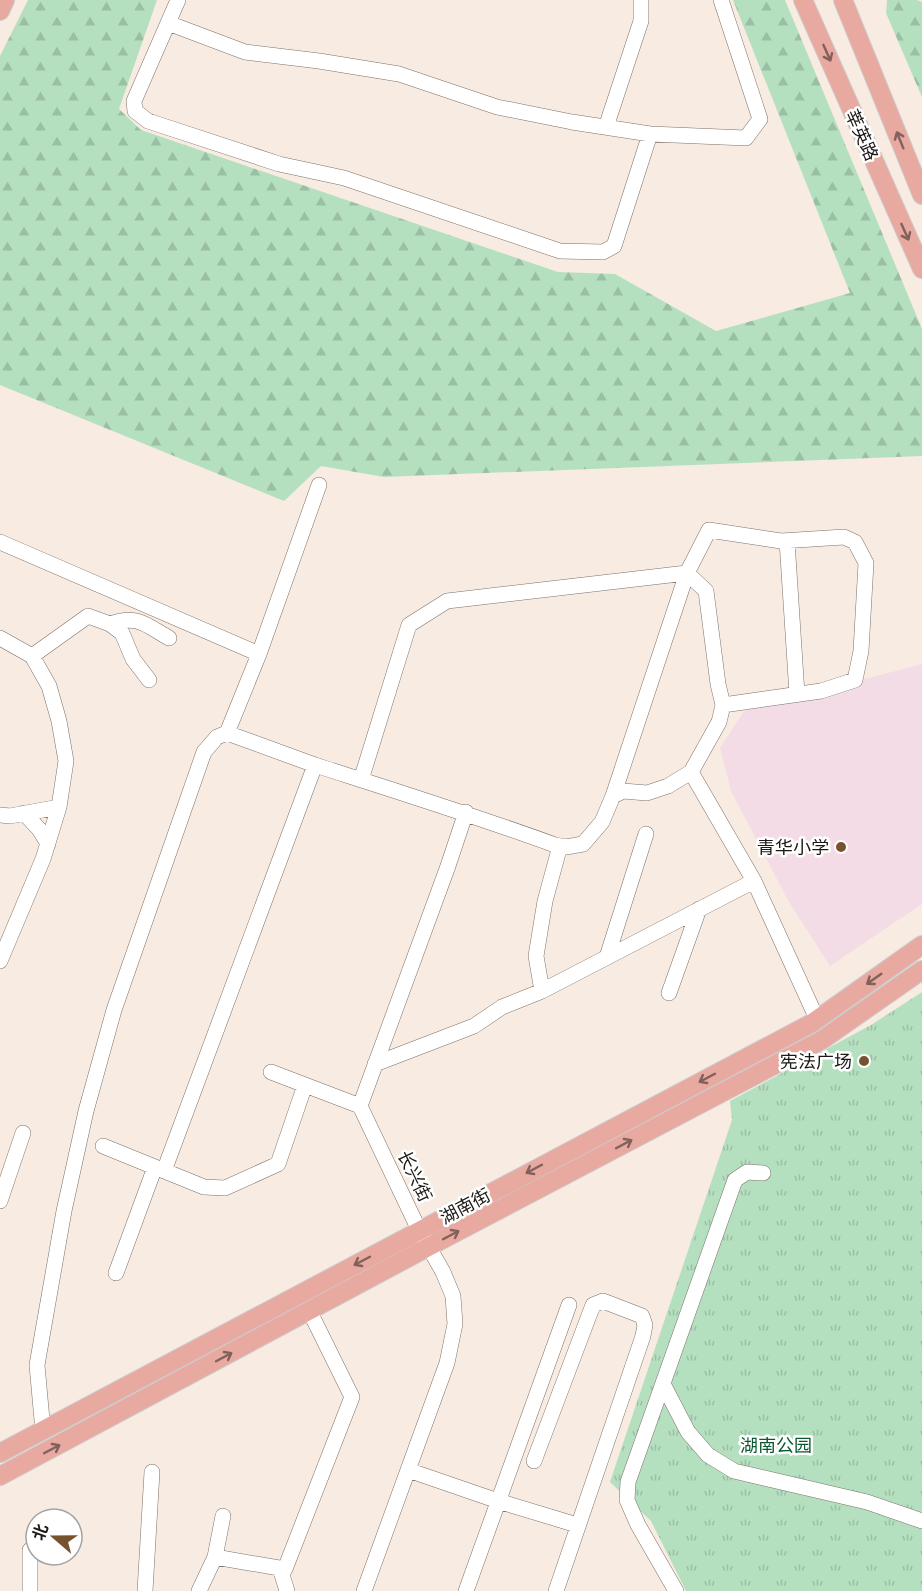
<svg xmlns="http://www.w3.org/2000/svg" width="922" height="1591" font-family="Quicksand,'Noto Sans SC',sans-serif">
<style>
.education{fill:#f4dce6}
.grass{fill:url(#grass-tufts)}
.forest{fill:url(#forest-firs)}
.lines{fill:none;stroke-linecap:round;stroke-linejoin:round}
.minor-casing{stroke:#7c726a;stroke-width:16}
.major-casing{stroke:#cdcccc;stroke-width:20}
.minor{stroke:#fff;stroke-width:15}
.major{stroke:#e8a9a1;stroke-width:18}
.oneway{stroke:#82605b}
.poi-dot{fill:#77532d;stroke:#fff;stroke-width:2}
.labels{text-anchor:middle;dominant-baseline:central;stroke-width:5;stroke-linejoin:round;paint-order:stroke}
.street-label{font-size:18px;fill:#1c1815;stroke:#fff}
.poi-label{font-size:18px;fill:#1c1815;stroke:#fff;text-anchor:end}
.park-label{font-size:18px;fill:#0a592e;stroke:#fff}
</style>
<defs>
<pattern id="grass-tufts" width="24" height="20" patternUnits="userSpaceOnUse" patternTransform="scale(1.5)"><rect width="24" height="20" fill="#b5e0c0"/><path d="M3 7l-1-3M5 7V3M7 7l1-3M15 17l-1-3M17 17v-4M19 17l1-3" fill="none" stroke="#9bbfa4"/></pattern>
<pattern id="forest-firs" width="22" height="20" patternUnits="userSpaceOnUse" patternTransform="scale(1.5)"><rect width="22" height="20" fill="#b5e0c0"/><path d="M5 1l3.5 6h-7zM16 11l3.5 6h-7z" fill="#9bbfa4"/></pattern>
</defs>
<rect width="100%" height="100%" fill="#f7ebe2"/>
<!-- education -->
<path class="education" d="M922 664V904L830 966 789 902 731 791 720 748 744 711Z"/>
<!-- grass -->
<path class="grass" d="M922 992V1591H686L651 1521 610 1482 732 1120 730 1101 871 1025Z"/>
<!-- forest -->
<path class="forest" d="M28 0H157L119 109 141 130 558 272 615 274 716 331 850 293 733 0H785L922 329V456L384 477 321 466 284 501 0 385V56Z
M887 0H917L922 2V97L886 13Z"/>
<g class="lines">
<defs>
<path id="minor" d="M178 0 134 101 135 111 148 121 279 164 344 178 560 251 603 252 614 246 650 134
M168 23 245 52 319 61 399 74 497 107 572 122 650 134 746 138 760 119 721 0
M606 127 641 21V0
M787 541 797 694
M0 542 259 654
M110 624 122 633 133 659 149 680
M0 638 32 656 49 686 59 721 66 761 59 807 43 859 0 961
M32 656 88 616 110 624C137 614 146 625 169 638
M315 765 227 733 259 654 319 485
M691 772 754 881 817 1019
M613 796 687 573 709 530 781 541 844 537 855 542 866 563 861 651 855 680 821 691 723 705
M24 813 39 829 48 844
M0 815 10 816 59 807
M607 957 646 834
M542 991 754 881
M669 993 699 909
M375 1064 474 1026 502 1007 542 991 536 956 545 901 560 846
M271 1072 360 1106
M103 1146 204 1187 225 1188 278 1164 305 1085
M164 1171 315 765C396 791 476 816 555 845L566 847 583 844 602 822 613 796 623 791 647 793 668 786 691 772 719 722 723 705 718 684 706 591 687 573 447 601 409 625 361 780
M0 1201 23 1133
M116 1273 155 1167
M663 1384 688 1432 708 1455 734 1471 867 1502 922 1521
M43 1431 37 1365 64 1211 86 1111 114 1010 204 752 217 737 227 733
M534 1461 593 1305 603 1301 642 1316 645 1325 643 1336 556 1591
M408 1470 498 1501 577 1525
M215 1557 223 1516
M280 1568 287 1591
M30 1591V1550
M145 1591 152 1472
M199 1591 215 1557 285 1569 352 1397 310 1312
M364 1591 447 1363 455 1324 453 1296 443 1272 419 1230 360 1106 448 866 466 812
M466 1591 569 1305
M676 1591 638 1525 627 1500 628 1482 735 1180 747 1172 763 1173"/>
<path id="major" d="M803 0 922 269
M843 0 922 195
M0 11 5 0
M0 1453 812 1023 922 945
M0 1476 430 1246 822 1040 922 970"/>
</defs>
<!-- minor casing -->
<use href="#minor" class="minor-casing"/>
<!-- major casing -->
<use href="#major" class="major-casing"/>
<!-- minor -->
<use href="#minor" class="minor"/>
<!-- major -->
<use href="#major" class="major"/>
</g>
<!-- one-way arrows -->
<defs><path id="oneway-shaft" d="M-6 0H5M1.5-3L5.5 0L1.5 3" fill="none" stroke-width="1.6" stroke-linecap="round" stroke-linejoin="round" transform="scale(1.5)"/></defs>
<g class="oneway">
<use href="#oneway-shaft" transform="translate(827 53) rotate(66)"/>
<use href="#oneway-shaft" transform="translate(900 140) rotate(-112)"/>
<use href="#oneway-shaft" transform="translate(905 232) rotate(66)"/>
<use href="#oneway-shaft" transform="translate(874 979) rotate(145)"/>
<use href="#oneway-shaft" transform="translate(707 1078) rotate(152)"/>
<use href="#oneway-shaft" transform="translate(624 1144) rotate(-28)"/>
<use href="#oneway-shaft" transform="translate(534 1169) rotate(152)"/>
<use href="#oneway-shaft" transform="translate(451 1235) rotate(-28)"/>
<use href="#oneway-shaft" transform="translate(362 1261) rotate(152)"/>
<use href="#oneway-shaft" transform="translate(224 1357) rotate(-28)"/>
<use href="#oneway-shaft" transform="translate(52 1449) rotate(-28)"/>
</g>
<!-- markers -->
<g class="poi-dot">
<circle cx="841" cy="847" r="6"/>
<circle cx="864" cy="1061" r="6"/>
</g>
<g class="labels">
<!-- street labels -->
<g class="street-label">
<text transform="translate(862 135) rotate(66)">莘英路</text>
<text transform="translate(415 1176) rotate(64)">长兴街</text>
<text transform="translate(465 1206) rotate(-28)">湖南街</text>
</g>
<!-- poi labels -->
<g class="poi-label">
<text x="829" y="847">青华小学</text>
<text x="852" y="1061">宪法广场</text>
</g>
<!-- park labels -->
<g class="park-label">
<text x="776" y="1445">湖南公园</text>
</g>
</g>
<!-- north arrow -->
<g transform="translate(54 1537) rotate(290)"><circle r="28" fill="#ffffff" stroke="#a4a3a1" stroke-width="1.5"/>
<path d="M0-4.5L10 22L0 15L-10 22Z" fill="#77532d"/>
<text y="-9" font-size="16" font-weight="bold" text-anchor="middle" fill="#1c1815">北</text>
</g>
</svg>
